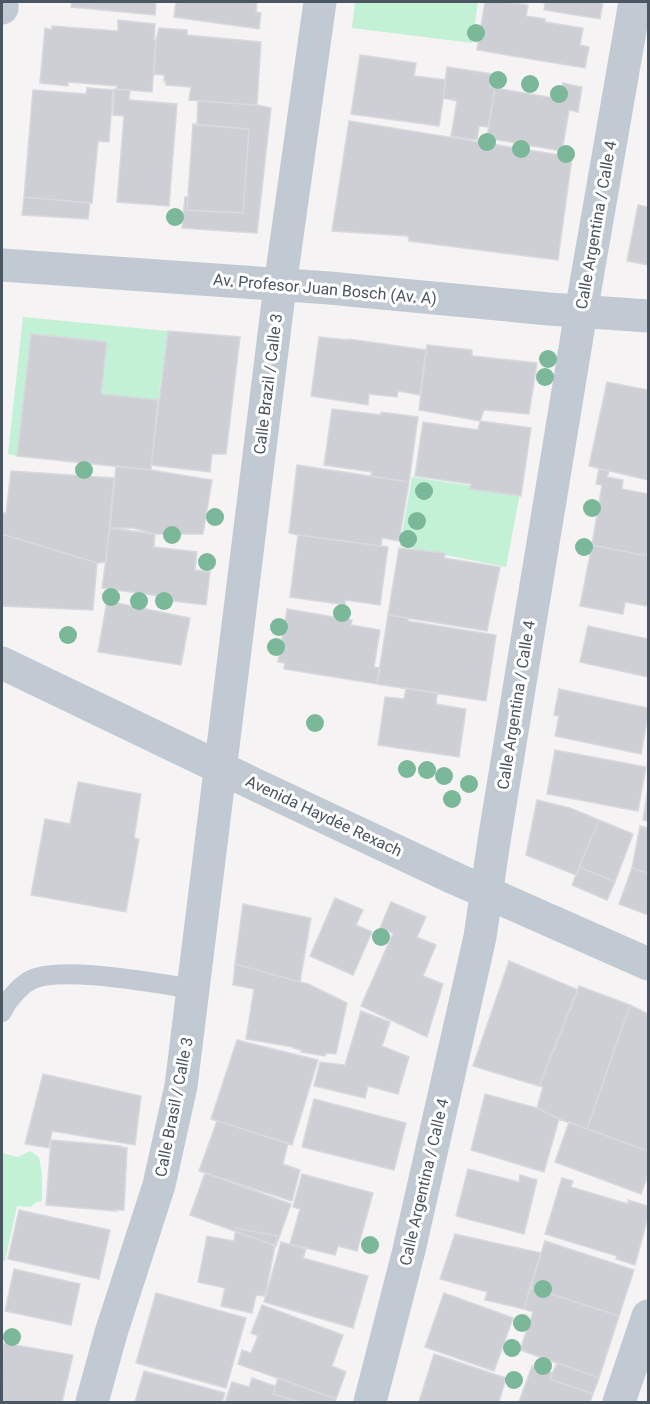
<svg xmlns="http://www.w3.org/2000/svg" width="650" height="1404" font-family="Roboto,sans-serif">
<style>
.green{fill:#c3f1d5}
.building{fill:#cdcfd5;stroke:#d7d9de;stroke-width:1.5}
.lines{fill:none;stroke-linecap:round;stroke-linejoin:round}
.lane{stroke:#c1cad2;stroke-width:20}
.street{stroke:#c1cad2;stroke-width:33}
.tree{fill:#7bb799}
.labels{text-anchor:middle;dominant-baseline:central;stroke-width:6;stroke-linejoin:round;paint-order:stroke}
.street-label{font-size:16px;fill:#4a5661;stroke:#fff}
</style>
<rect width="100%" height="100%" fill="#f5f3f3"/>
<!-- green -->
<path class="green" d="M355 2H478L472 43 352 28Z
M23 317 168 331 158 400 101 394 106 342 31 334 17 456 8 454Z
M412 477 520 493 506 567 400 546Z
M30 1151 39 1157 42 1174V1201L35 1203 31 1207 17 1206 5 1261H2V1153L18 1157Z"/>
<!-- building -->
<path class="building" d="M72 2H156L155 15 71 7Z
M176 2H257L256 12 261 13 259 29 174 17Z
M485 2H506L528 5 526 16 545 19V22L583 28 580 45 589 47 585 68 477 50Z
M536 2H603L600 19 544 10 545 3Z
M118 20 155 24 154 40H156L152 92 117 89V86L68 82V86L40 83 45 28 52 30V26L118 31Z
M159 28 187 30V35L261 42 257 105 189 100 191 87 166 85V81H164V75L154 74 156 40Z
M360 55 416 63 414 76 446 80 439 126 351 114Z
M447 67 492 74 490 87 495 88 488 127 479 126 477 140 451 136 457 101 443 98Z
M563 83 582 87 578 112 569 110 562 151 487 138 495 88 560 99Z
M87 88 113 90 109 142 98 141 92 203 24 197 33 90 86 94Z
M114 89 130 90 129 100 177 104 169 206 117 202 124 116 113 115Z
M198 101 257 105 271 108 257 233 182 228 185 197 188 196 187 210 243 213 249 129 197 125Z
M349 121 572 157 558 260 409 241 408 236 332 231Z
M193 124 249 129 243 213 187 210Z
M24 197 90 203 88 219 22 215Z
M638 205 648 207V265L627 261Z
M168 331 240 337 226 454H212L210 472 151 465Z
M31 334 107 342 101 394 158 400 151 470 17 456Z
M319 337 349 340V339L426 350 420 395 398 391 397 397 369 394 368 405 311 396Z
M427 345 472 350V356L537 363 529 414 484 410 480 421 419 410Z
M607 382 648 390V480L589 466Z
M332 409 381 415V412L418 417 409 482 371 476 372 472 324 465Z
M480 421 531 428 521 496 470 489 471 484 415 476 423 422 478 430Z
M297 465 409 482 399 541 382 538 381 546 298 535 289 533Z
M116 466 151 470 212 480 203 534H155L133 528H110Z
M599 469 609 471 607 477 623 480 622 489 648 494V556L592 545 602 485 596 484Z
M11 471 114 478 106 562 97 563 2 534V513H6Z
M110 528 155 534 154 547 197 552 195 570 210 572 206 605 173 601 167 597 102 588Z
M2 534 97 563 93 610 2 606Z
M298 535 388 547 380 605 345 600V605L290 597Z
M592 545 648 556V606L625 602 623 614 580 606Z
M399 548 445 553 444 558 500 567 487 631 388 615Z
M107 601 190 618 181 665 98 652Z
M287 609 352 620 351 625 380 630 374 667 380 668 377 684 284 669 285 663 278 662Z
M388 615 408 618V621L496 635 486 701 377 684Z
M588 626 648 639V677L580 662Z
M406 688 437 693 436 704 466 709 459 757 378 745 385 697 404 699Z
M559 689 648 708V716L641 754 555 736 559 716 554 715Z
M555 750 646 767 638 811 547 794Z
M78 782 141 794 134 838 139 839 126 912 31 895 45 819 70 824Z
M648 788V821L643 820Z
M537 800 570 808 599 820 576 875 526 855Z
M599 820 633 834 615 882 579 867Z
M640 826 648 828V873L632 868Z
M579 867 615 882 607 900 572 885Z
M632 868 648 873V915L619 904Z
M335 898 363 910 356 925 372 932 353 975 310 956Z
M391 902 426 917 417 937 436 945 423 976 443 984 427 1037 361 1006 393 933 380 928Z
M243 904 311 918 300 982 235 964Z
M509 961 578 990 539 1086 473 1066Z
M235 964 308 984 347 1003 336 1054 326 1053 325 1056 301 1052 302 1050 293 1048V1047L246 1039 254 989 233 985Z
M579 986 630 1005 587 1129 559 1119 537 1108 543 1087 539 1086Z
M630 1005 648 1014V1151L587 1129Z
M361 1011 390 1022 382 1046 409 1057 398 1094 368 1086 365 1098 314 1086 320 1062 345 1065Z
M237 1040 318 1060 292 1145 211 1119Z
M43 1074 141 1096 135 1145 52 1131 49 1148 25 1144Z
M485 1094 537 1108 559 1119 544 1172 471 1150Z
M314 1099 406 1123 394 1170 302 1147Z
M217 1121 288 1143 283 1164 300 1170 292 1201 199 1171Z
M569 1122 648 1151V1175L641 1194 555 1162Z
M51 1140 121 1146 120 1147 127 1148 124 1210H115L116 1211 46 1205Z
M468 1169 519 1182 520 1175 537 1180 524 1234 456 1216Z
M205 1173 291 1204 276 1246 190 1215Z
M302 1174 373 1193 357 1251 338 1246 335 1255 290 1244 300 1209 293 1207Z
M562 1178 573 1181 571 1187 628 1204V1200L648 1206V1217L635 1265 616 1259 617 1256 545 1234Z
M19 1210 110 1230 99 1279 8 1259Z
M236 1228 277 1236 265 1296 256 1295 252 1313 221 1306 225 1288 198 1282 207 1236 234 1241Z
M455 1234 541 1253 524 1309 485 1300 487 1292 440 1279Z
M545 1241 634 1270 619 1316 530 1287Z
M281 1242 306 1249 303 1258 368 1276 353 1328 264 1302Z
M14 1269 80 1284 71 1325 5 1311Z
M530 1287 619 1316 599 1378 520 1350 533 1312 524 1309Z
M156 1293 246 1318 226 1388 136 1363Z
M444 1293 513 1318 494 1371 425 1347Z
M262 1305 343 1335 332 1366 346 1372 336 1399 238 1364 242 1350 251 1353 258 1336 251 1333Z
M3 1343 73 1355 62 1402H2Z
M434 1354 506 1378 499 1402H419Z
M557 1363 599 1378 593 1394 550 1379Z
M532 1366 553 1373 550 1379 593 1394 590 1402H519Z
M144 1371 225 1393 222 1402H135Z
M252 1378 275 1386 273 1394 301 1402H225L232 1382 249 1387Z
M278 1378 336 1399 335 1402H301L273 1394Z"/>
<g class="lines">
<!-- lane -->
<path class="lane" d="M2 1012C6 1002 19 987 29 981 58 964 158 984 194 989"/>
<!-- street -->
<path class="street" d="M2 8V2
M2 265 329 288 549 309 648 316
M2 663 254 784 456 879 648 964
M92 1402 111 1333 159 1185 181 1086 280 286 320 2
M370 1402 409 1250 480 937 494 841 581 312 635 2
M619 1402 648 1316"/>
</g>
<!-- trees -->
<g class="tree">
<circle cx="476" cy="33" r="9"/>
<circle cx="498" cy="80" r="9"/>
<circle cx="530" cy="84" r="9"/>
<circle cx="559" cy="94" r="9"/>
<circle cx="487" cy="142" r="9"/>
<circle cx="521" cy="149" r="9"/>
<circle cx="566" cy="154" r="9"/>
<circle cx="175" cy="217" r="9"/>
<circle cx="548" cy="359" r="9"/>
<circle cx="545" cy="377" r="9"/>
<circle cx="84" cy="470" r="9"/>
<circle cx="424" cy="491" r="9"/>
<circle cx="592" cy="508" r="9"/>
<circle cx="215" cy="517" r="9"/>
<circle cx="417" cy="521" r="9"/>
<circle cx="172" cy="535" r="9"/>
<circle cx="408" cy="539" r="9"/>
<circle cx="584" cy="547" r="9"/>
<circle cx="207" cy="562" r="9"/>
<circle cx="111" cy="597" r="9"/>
<circle cx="139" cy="601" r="9"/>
<circle cx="164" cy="601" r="9"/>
<circle cx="342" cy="613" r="9"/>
<circle cx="279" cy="627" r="9"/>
<circle cx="68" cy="635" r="9"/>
<circle cx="276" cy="647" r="9"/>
<circle cx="315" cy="723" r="9"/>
<circle cx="407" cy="769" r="9"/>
<circle cx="427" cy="770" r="9"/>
<circle cx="444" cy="776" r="9"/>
<circle cx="469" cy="784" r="9"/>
<circle cx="452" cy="799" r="9"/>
<circle cx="381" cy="937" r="9"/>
<circle cx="370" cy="1245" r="9"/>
<circle cx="543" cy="1289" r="9"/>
<circle cx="522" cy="1323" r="9"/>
<circle cx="12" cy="1337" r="9"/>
<circle cx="512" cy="1348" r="9"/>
<circle cx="543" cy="1366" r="9"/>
<circle cx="514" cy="1380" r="9"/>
</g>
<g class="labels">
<!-- street labels -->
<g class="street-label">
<text transform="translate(596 225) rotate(-80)">Calle Argentina / Calle 4</text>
<text transform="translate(325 289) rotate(5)">Av. Profesor Juan Bosch (Av. A)</text>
<text transform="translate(268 384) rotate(-83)">Calle Brazil / Calle 3</text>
<text transform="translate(516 705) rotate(-81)">Calle Argentina / Calle 4</text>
<text transform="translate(324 816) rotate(25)">Avenida Haydée Rexach</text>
<text transform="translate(174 1107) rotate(-79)">Calle Brasil / Calle 3</text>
<text transform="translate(424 1182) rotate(-77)">Calle Argentina / Calle 4</text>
</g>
</g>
<!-- border -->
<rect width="650" height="1404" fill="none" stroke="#4a5661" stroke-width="6"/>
</svg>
